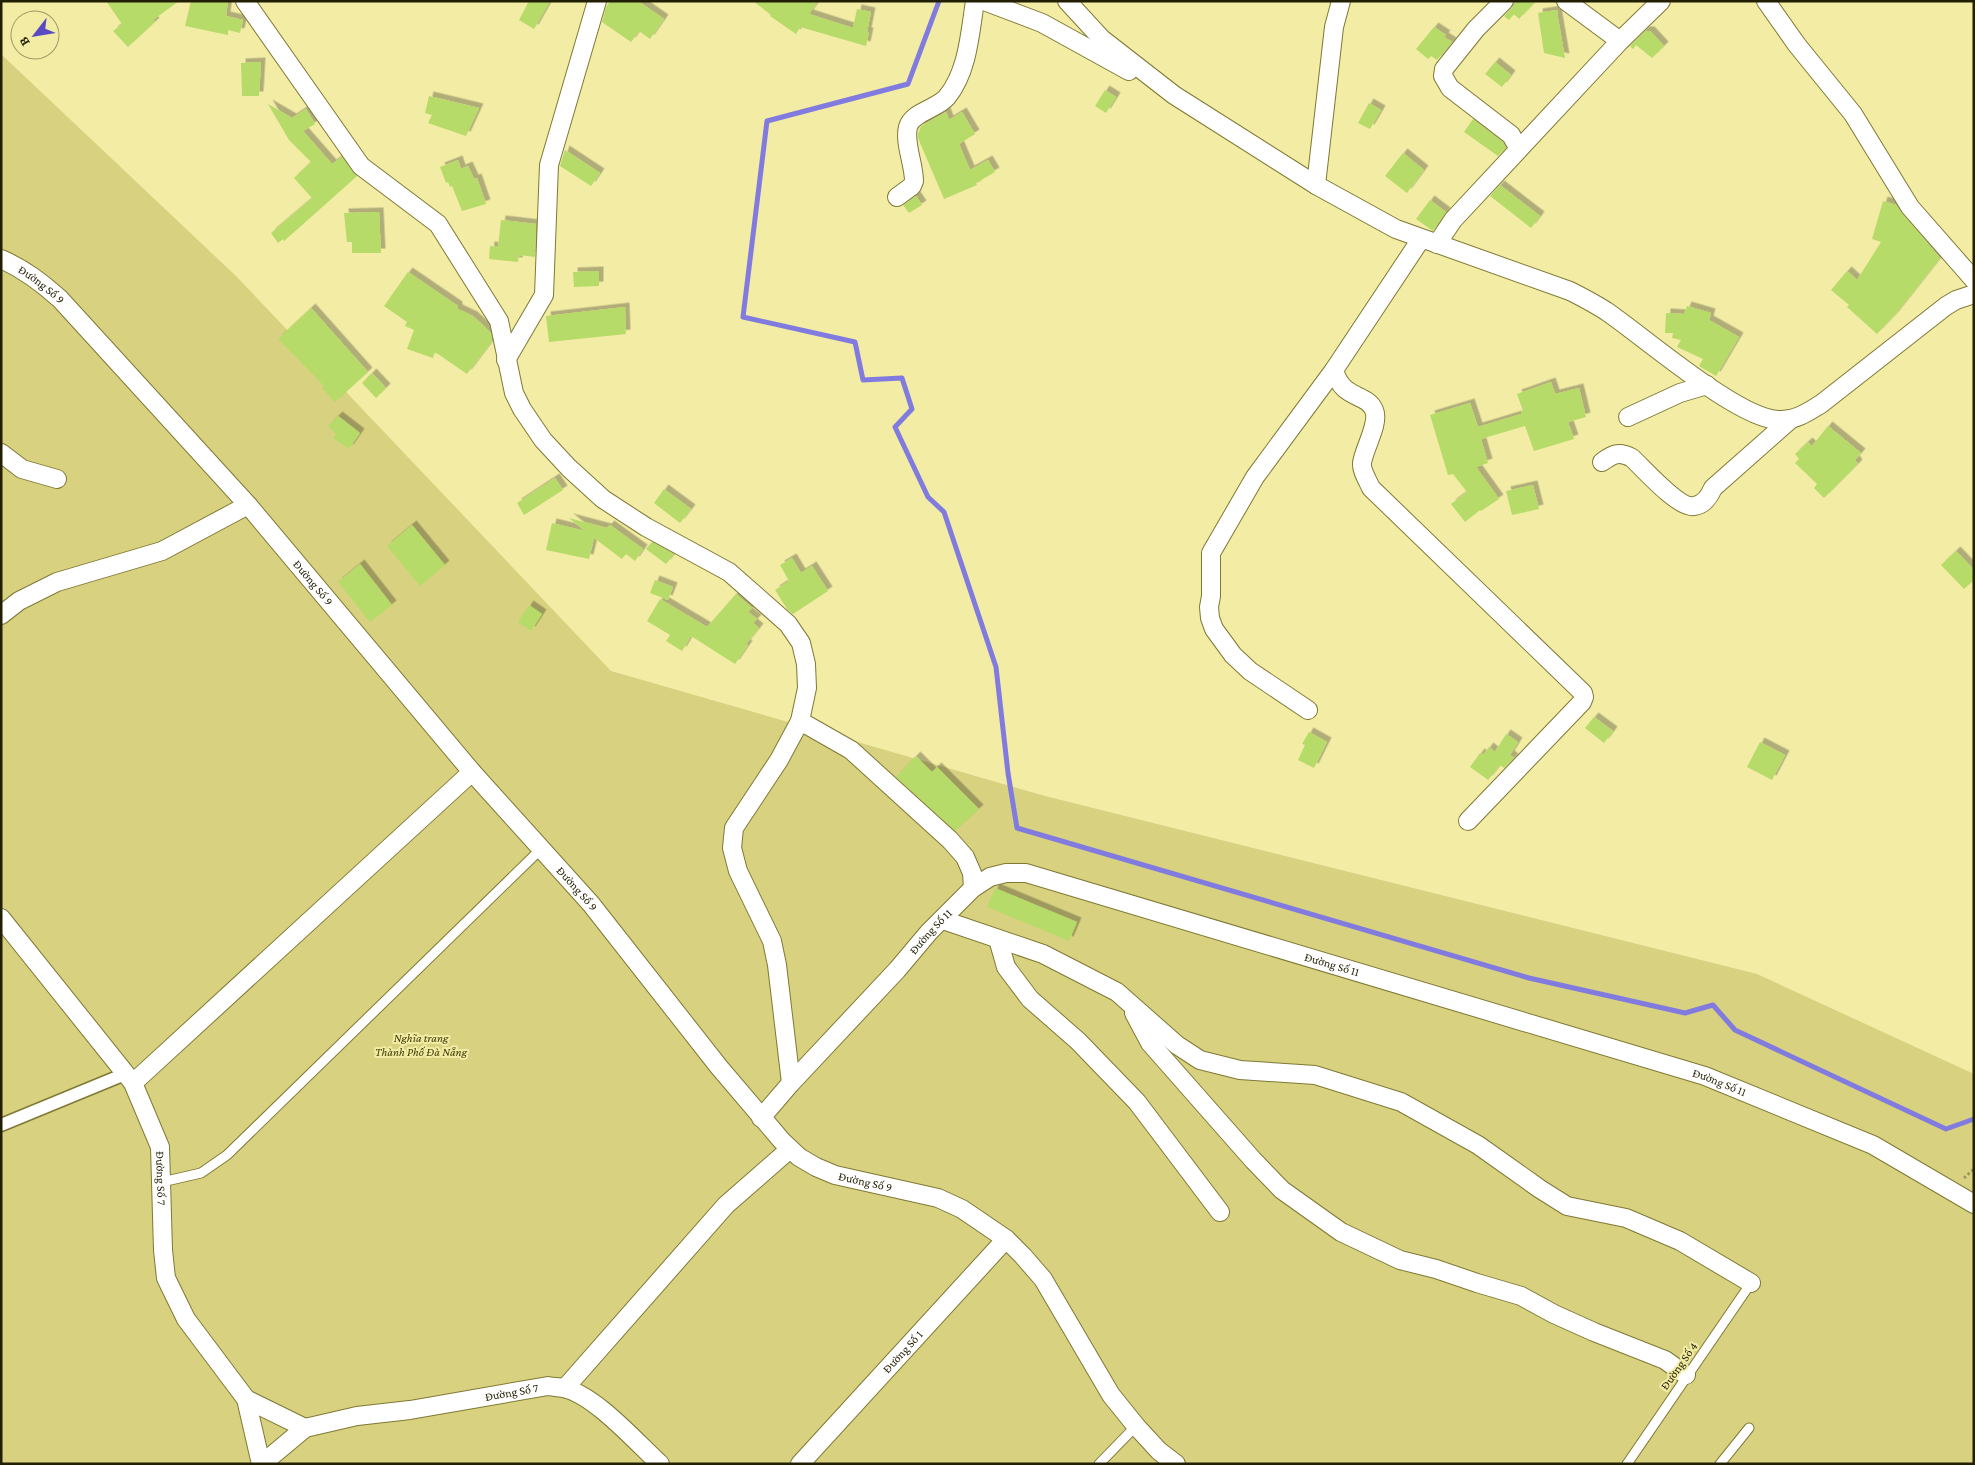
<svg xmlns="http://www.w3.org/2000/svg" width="1975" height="1465" font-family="'Crimson Pro',serif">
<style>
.green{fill:#d8d180}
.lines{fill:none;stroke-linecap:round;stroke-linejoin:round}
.stream{stroke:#817bdf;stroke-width:5}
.building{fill:#b7db69;filter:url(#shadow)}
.service-casing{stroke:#7f7934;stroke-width:11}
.pedestrian-casing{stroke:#7f7934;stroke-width:15}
.minor-casing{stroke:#7f7934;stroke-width:20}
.path{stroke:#9a9560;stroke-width:3;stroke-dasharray:2.5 2.5;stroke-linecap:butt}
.service{stroke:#fff;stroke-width:9}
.pedestrian{stroke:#fff;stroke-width:12}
.minor{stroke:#fff;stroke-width:18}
.labels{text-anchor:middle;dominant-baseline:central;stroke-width:4;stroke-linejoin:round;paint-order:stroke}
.street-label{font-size:12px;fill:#211e02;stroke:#f2eca5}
.park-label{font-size:12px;font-style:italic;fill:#3e3901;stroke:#f2eca5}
</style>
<defs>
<filter id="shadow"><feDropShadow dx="4.5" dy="-4.5" stdDeviation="0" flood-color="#0004"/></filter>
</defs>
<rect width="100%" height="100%" fill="#f2eca5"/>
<!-- green -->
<path class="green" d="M1 54 237 277 611 671 1045 796 1757 974 1974 1074V1464H1Z"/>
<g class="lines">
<!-- stream -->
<path class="stream" d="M939 1 908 84 767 121 743 317 855 342 863 380 902 378 912 409 895 427 928 497 944 512 996 667 1008 773 1017 828 1529 978 1685 1013 1713 1005 1735 1030 1946 1129 1974 1119"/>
</g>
<!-- building -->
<path class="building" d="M106 1H179L153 20 155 22 128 47 113 31 122 24Z
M191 1H228L226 16 243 20 240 33 228 30V35L185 26Z
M529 1H550L534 29 519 20Z
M610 1H638L664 19 650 39 639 31 631 42 602 22 606 7Z
M753 1H818L809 14 853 28 857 9 871 12 867 32H869L866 46 800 27 796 34 770 16 771 15Z
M1514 1H1536L1519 19 1514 14 1509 20 1504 16 1512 8Z
M1557 10 1558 18 1565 58 1544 53 1538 13Z
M1434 27 1446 35 1444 37 1452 42 1437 60 1431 56 1428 59 1416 49Z
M1645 31H1650L1664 46 1652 58 1636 45 1633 49 1630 46Z
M261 62 259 96H242L241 63Z
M1495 62 1511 75 1502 87 1485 74Z
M1105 90 1116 97 1106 113 1095 106Z
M429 96 479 108 466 136 428 123 432 115 425 113Z
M1369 103 1381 110 1370 129 1358 123Z
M268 104 292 118 306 109 315 124 303 131 332 164 342 157 357 176 284 241 283 239 278 243 271 233 312 198 294 178 311 162 289 140Z
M946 112 949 120 962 112 975 134 959 144 970 170 988 160 995 172 976 183 977 185 944 199 918 138V134L921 126Z
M1473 119 1503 142 1506 148 1498 156 1464 132Z
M565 150 600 173 591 186 560 166Z
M1403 153 1424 170 1407 193 1385 176Z
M458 160 461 169 468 166 474 179 477 178 486 204 462 211 452 186 450 187 448 182 446 183 440 167Z
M1500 185 1540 216 1531 228 1490 196Z
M916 196 922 205 909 213 903 205Z
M1430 200 1446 212 1433 231 1416 219Z
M1883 201 1896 205 1940 258 1895 315 1877 334 1847 307 1849 305 1831 290 1847 271 1857 280 1881 242 1872 239Z
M379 212 381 253H352V242H347L344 213Z
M501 220 536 224 535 257 519 255 518 262 489 259 490 246 498 247Z
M599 271V286L574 287 573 272Z
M408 272 458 306V309L473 316 491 333 492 341 467 374 435 352 433 358 407 349 414 330 405 326 407 322 384 306Z
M1687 306 1711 313 1709 320 1739 337 1716 376 1699 366 1703 359 1677 347 1681 340 1672 338 1673 333H1665L1666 313 1684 314Z
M625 307 626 334 549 342 546 316Z
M311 308 368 372 335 402 322 388 324 386 278 339Z
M372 373 386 388 376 398 362 383Z
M1551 382 1555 394 1579 388 1586 417 1568 422 1574 439 1534 451 1525 426 1481 439 1488 463 1476 467 1499 499 1481 511 1480 510 1465 522 1451 504 1467 492 1453 474 1448 475 1430 415 1470 403 1478 427 1521 414V412L1523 411 1517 394Z
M338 416 360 433 349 449 333 438 336 434 328 426Z
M1828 426 1861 453 1855 460 1858 464 1824 498 1814 488 1817 484 1795 463 1799 459 1795 454 1808 442 1812 446Z
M555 478 563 490 524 515 517 503Z
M1533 485 1539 509 1512 515 1506 491Z
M664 489 691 509 680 523 654 503Z
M569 518 607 528 610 525 643 549 635 561 626 554 622 559 594 538 589 559 546 550 552 523 585 531Z
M412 525 445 565 420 586 387 546Z
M652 542 674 554 666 564 646 549Z
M1956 551 1974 570V580L1964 589 1941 565Z
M792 558 801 573 812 566 828 591 793 614 787 609 775 590 789 581 780 565Z
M360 564 392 605 370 622 338 582Z
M655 580 673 587 668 600 650 593Z
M736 594 752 608 748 612 757 619 753 623 759 628 746 644 748 645 735 664 691 636 682 651 666 641 670 635 647 621 660 599 707 627Z
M529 605 542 614 531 631 518 622Z
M1594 717 1613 731 1604 743 1585 728Z
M1309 732 1327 742 1314 768 1298 760 1305 745 1302 744Z
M1506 734 1518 742 1510 755 1514 758 1504 768 1500 765 1488 780 1470 767 1480 753 1483 755 1489 747 1495 752Z
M1760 742 1785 755 1772 780 1747 767Z
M916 756 932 772 937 767 979 809 955 831 896 777Z
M995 888 1077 922 1069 941 987 907Z"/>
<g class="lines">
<defs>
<path id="service" d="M162 1182 201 1173 227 1155 542 848
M1099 1464 1136 1426
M1627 1464 1751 1283
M1720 1464 1749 1428"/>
<path id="pedestrian" d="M1 1125 125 1074"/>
<g id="minor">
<path d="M245 1 361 166 438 224 499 321 514 393 522 409 543 440 569 468 603 499 646 527 729 572 788 624 801 643 806 664 807 688 800 721 779 760 734 828 732 848 738 871 772 941 777 965 791 1083"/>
<path d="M984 1 1042 23 1129 71"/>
<path d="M1067 1 1102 39 1174 95 1316 185 1396 229 1570 291C1582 297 1595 304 1606 311 1643 336 1739 420 1779 420 1795 421 1808 412 1821 404L1946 306 1956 300 1974 294"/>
<path d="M1504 1 1476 29 1444 69 1443 76 1450 88 1511 135 1519 149"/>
<path d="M1566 1 1620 41"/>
<path d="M1766 1 1797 45 1853 114 1910 207 1974 280"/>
<path d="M1316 185 1334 27 1341 1"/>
<path d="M897 197 912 186 914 181C914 164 904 143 908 127 912 112 937 109 947 97 968 71 970 33 975 1"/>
<path d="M1437 244 1453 220 1620 41 1661 1"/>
<path id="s1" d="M1 259C24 269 41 282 60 299L248 505 472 772 591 904 719 1067 782 1141 799 1157 816 1167 835 1175 938 1198 962 1209 1006 1239 1023 1256 1043 1279 1111 1395 1136 1426 1159 1451 1176 1464"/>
<path d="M506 360 544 295 549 165 597 1"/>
<path d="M1334 370C1343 401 1366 392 1374 410 1380 423 1364 448 1362 463 1361 470 1368 481 1371 488L1583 693 1584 697 1582 702 1468 821"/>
<path d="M1628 417 1680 393 1707 385"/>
<path d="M1 453 22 469 57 479"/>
<path d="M1602 462C1613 454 1619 451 1632 458 1644 469 1679 509 1694 506 1704 505 1709 497 1713 488L1791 419"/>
<path d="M1 615 19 601 57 582 162 551 248 505"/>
<path d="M1308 710 1250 671 1233 655 1214 629 1210 618 1209 607 1211 596V553L1255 477 1334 370 1421 239"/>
<path d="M800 721 851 750 950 840 965 857 972 873 973 888"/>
<path id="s2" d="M1 918 133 1083 160 1147 163 1250 166 1278 186 1319 246 1399 261 1464"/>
<path d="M943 920 1043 954 1117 992 1177 1045 1200 1060 1240 1070 1315 1075 1401 1102 1478 1145 1540 1189 1567 1206 1626 1218 1680 1241 1751 1283"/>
<path d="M998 939 1006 967 1030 999 1078 1041 1137 1102 1220 1212"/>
<path d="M1134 1013 1150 1043 1253 1160 1282 1190 1341 1232 1400 1260 1436 1269 1477 1283 1521 1296 1554 1314 1594 1332 1665 1360 1686 1375"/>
<path d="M133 1083 472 772"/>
<path id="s3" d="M761 1118 791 1083 897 970 929 932 973 888 990 877 1006 873H1026L1705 1076 1873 1145 1974 1204"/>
<path d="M565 1388 726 1205 790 1149"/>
<path d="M246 1399 305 1428"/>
<path id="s4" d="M262 1464 305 1428 357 1416 410 1410 548 1386C553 1387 558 1387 563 1388 594 1394 636 1442 660 1464"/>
<path id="s5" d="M800 1464 1006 1239"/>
</g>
</defs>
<!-- service casing -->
<use href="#service" class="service-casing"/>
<!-- pedestrian casing -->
<use href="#pedestrian" class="pedestrian-casing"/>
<!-- minor casing -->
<use href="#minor" class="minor-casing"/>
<!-- path -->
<path class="path" d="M1964 1178 1974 1169"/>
<!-- service -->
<use href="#service" class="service"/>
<!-- pedestrian -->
<use href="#pedestrian" class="pedestrian"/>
<!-- minor -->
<use href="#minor" class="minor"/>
</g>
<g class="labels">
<!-- street labels -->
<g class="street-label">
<text stroke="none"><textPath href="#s1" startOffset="48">Đường Số 9</textPath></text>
<text stroke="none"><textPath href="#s1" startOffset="452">Đường Số 9</textPath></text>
<text stroke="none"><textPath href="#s1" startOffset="856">Đường Số 9</textPath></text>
<text stroke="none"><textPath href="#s3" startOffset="252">Đường Số 11</textPath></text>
<text stroke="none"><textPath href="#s3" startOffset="689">Đường Số 11</textPath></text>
<text stroke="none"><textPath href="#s3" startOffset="1094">Đường Số 11</textPath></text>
<text stroke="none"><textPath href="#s2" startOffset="312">Đường Số 7</textPath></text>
<text stroke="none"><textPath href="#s1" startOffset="1276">Đường Số 9</textPath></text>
<text stroke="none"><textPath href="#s5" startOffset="152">Đường Số 1</textPath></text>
<text transform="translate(1679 1366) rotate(-55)">Đường Số 4</text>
<text stroke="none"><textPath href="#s4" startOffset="266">Đường Số 7</textPath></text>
</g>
<!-- park labels -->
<g class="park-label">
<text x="421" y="1038">Nghĩa trang<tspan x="421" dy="14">Thành Phố Đà Nẵng</tspan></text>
</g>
</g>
<!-- border -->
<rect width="1975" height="1465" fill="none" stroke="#211e02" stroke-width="5"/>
<!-- north arrow -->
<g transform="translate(35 35) rotate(239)"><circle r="24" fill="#f2eca5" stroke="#9e9a64"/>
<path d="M0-4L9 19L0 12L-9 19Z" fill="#5b4ac2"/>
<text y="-8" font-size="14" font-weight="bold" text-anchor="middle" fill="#211e02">B</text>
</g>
</svg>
